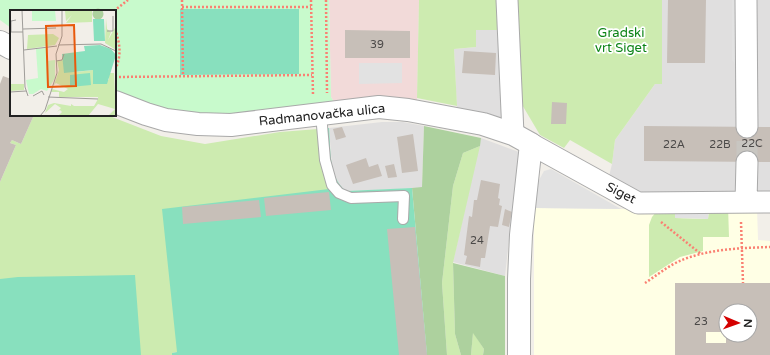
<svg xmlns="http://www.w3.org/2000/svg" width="770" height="355" font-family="'Varela Round',sans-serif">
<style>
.residential{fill:#e0dfdf}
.commercial{fill:#f2dad9}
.education{fill:#ffffe5;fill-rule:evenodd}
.grass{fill:#cdebb0}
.forest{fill:#add19e}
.park{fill:#c8facc}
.pitch{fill:#88e0be}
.parking{fill:#e2e2e2}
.building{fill:#c7bfb8;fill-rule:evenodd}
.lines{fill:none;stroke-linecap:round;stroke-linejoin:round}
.minor-tunnel{stroke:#c8c6c1;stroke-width:21;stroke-dasharray:21 10;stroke-linecap:butt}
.service-casing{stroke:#a9a9a9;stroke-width:12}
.minor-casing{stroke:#a9a9a9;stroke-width:23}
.tertiary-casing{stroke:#a9a9a9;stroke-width:24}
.path{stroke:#fa8072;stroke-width:2.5;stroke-dasharray:2 2;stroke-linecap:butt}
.service{stroke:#fff;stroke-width:10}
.minor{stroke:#fff;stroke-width:21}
.tertiary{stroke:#fff;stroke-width:22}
.labels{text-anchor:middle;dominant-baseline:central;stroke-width:3.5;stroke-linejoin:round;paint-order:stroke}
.number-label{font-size:11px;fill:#4b4948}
.park-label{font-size:13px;fill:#0c8416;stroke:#fff}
.street-label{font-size:13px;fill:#222;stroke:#fff}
.inset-road{fill:none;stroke:#9f9d99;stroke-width:1}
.view{fill:#e8590c;fill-opacity:0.15;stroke:#e8590c;stroke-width:2}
.inset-edge{fill:none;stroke:#222;stroke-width:2}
</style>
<rect width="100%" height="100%" fill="#f2efe9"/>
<!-- residential -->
<path class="residential" d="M662 0H770V199L651 197 637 192 609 176 612 164 615 140 655 84 662 83Z
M476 30H498L504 111 501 117 499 118 457 111 454 49 476 47Z
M382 122H403L424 126 422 188 346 191 341 188 337 181 332 167 329 128Z
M481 138 519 152 505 276 453 262Z"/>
<!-- commercial -->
<path class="commercial" d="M329 0H419L417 102H334L331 97Z"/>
<!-- education -->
<path class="education" d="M670 206 709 209 757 207 758 240 770 241V355H534V208L626 209ZM726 311H750V335H726Z"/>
<!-- grass -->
<path class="grass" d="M419 0H496L498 30H476V47L454 49 457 106 417 98Z
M516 0H662V84H655L615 140 612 164 570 140 564 148 540 135 521 103Z
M34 115H107L161 136 205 144 280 132 318 129 334 198 177 352 172 353V355H0V182L16 145 10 143 12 140 21 144Z
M480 146 453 263 455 334 461 355H447L442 283 453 186 463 153Z
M728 206 729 237H703V251L680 257 649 277V225L652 217 657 211 675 209V218L708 219 709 209Z
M473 332 484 349 483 355H471Z"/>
<!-- forest -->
<path class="forest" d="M424 126 481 138 480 146 463 153 453 186 442 283 447 355H427L412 188 422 187Z
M453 263 505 276V355H483L484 349 473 333 471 355H461L455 334Z"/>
<!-- park -->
<path class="park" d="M0 0H329L331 97 334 102C280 108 218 122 164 109 147 105 131 97 115 92V11H11V28L0 20Z"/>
<!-- pitch -->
<path class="pitch" d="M180 9H299V74L180 75Z
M329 128C331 148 328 177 346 191L412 188 427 355H172V353L177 352 162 209 329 189 323 173 318 129Z
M135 275 141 355H0V279L18 277Z"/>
<!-- parking -->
<path class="parking" d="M732 0H743V53L735 64 732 60Z
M359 63H402V83L359 84Z
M551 169 621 209 534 208 535 192 539 180 544 171Z
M675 209H709L708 219 675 218Z"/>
<!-- building -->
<path class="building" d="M668 0H706L705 63H667Z
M345 30 410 31V58H345Z
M464 51 496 53 495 75 462 73Z
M3 76 11 79V115H34L21 144 12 140 10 143 16 145 0 182V84Z
M552 102 567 103 566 124H551Z
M644 126 770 127V162L644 161Z
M342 127 346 137 336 140 333 129Z
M413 134 418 171 402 173 397 137Z
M366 158 369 167 378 164 382 176 353 184 346 165Z
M394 164 397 177 388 178 385 166Z
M481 180 500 184 498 198 500 199 499 205 502 206 498 227 490 226 485 258H481L480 267 465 264 467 256 464 255 469 216 472 217 474 200H477Z
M329 192 331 210 266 216 264 198Z
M259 200 261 217 183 224 182 207Z
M505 209 512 212 509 227 502 225Z
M415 227 427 355H399L387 229Z
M675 283H770V355H675ZM726 311H750V335H726V343H706V332H726Z"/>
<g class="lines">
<!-- minor-tunnel -->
<path class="minor-tunnel" d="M747 162V127"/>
<defs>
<path id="service" d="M321 114 325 160 332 185 339 193 351 198 404 196 403 219"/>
<path id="minor" d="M507 0 513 134
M746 0 747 127
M531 144 638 203 770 202
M746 202 747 162"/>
<path id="tertiary" d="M0 42 11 48
M115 102 146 114 166 120 198 124 231 125 379 107 408 110 483 124 513 134 531 144 521 235 519 279V355"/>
</defs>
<!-- service casing -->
<use href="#service" class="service-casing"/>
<!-- minor casing -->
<use href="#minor" class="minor-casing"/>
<!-- tertiary casing -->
<use href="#tertiary" class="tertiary-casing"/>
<!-- path -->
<path class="path" d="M182 0 183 76
M311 0 313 95
M326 0 327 93
M182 7H311
M114 11 128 0
M115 29C120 44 122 55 115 70
M115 77 312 75
M661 222 701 254
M741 222 743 283
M645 283C656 276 669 265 682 260 709 249 741 248 770 247"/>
<!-- service -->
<use href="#service" class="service"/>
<!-- minor -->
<use href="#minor" class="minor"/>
<!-- tertiary -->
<use href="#tertiary" class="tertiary"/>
</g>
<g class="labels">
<!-- number labels -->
<g class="number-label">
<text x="377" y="44">39</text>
<text x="752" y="143">22C</text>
<text x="674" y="144">22A</text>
<text x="720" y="144">22B</text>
<text x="477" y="240">24</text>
<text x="701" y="321">23</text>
</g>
<!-- park labels -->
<g class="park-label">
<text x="621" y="33">Gradski<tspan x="621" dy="15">vrt Siget</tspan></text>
</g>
<!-- street labels -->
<g class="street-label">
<text transform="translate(322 115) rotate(-6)">Radmanovačka ulica</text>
<text transform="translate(621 193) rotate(27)">Siget</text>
</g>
</g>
<!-- overview -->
<g transform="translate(10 10)">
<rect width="106" height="106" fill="#f2efe9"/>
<path d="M82 0V12L56 13 62 5 56 11 55 1ZM96 8 97 19 101 22 98 30 106 16V40L95 33ZM43 24 49 28 45 35 17 39 18 25ZM53 50 66 62 83 60 99 70V63H104L106 106H98L105 99 88 94 78 106H48L52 102 50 100 47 102 51 98 45 94 35 103 38 95 44 93 61 96V94L64 96H84L88 89V87H49V82H41L42 79 54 82 58 79 46 73 44 75 49 60 47 51ZM0 74H14V80L0 81Z" fill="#cdebb0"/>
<path d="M82.5 4a5.5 5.5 0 1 1 11 0a5.5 5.5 0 1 1-11 0Z" fill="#add19e"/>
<path d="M22 0H45L46 11H22ZM36 38 37 51 45 50V68L37 81 31 79 23 84H19L16 70 28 68 26 39Z" fill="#c8facc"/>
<path d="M83 9H94L95 31H84ZM90 35 101 39 106 45 97 74H83V60L54 63 52 44 75 41 74 36ZM80 63 81 75 60 77V65Z" fill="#88e0be"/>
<path class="inset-road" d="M12 0 15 77 18 86M6 10 1 11V22H13M13 19 46 18M97 21H103V6M48 35 91 34 106 41M14 40 47 36M46 51 52 50 54 44M0 82 16 81M23 86 32 81 34 85M38 87 88 89M30 106 35 100 47 63 46 44 52 26V0"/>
<path class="view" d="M64 15 66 76 38 77 36 16Z"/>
<rect width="106" height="106" class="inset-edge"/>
</g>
<!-- north arrow -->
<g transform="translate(738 323) rotate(92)"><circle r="19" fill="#ffffff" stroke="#a7a7a7"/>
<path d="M0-3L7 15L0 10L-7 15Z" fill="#d40000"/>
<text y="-6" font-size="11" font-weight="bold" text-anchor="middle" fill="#222222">N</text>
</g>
</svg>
